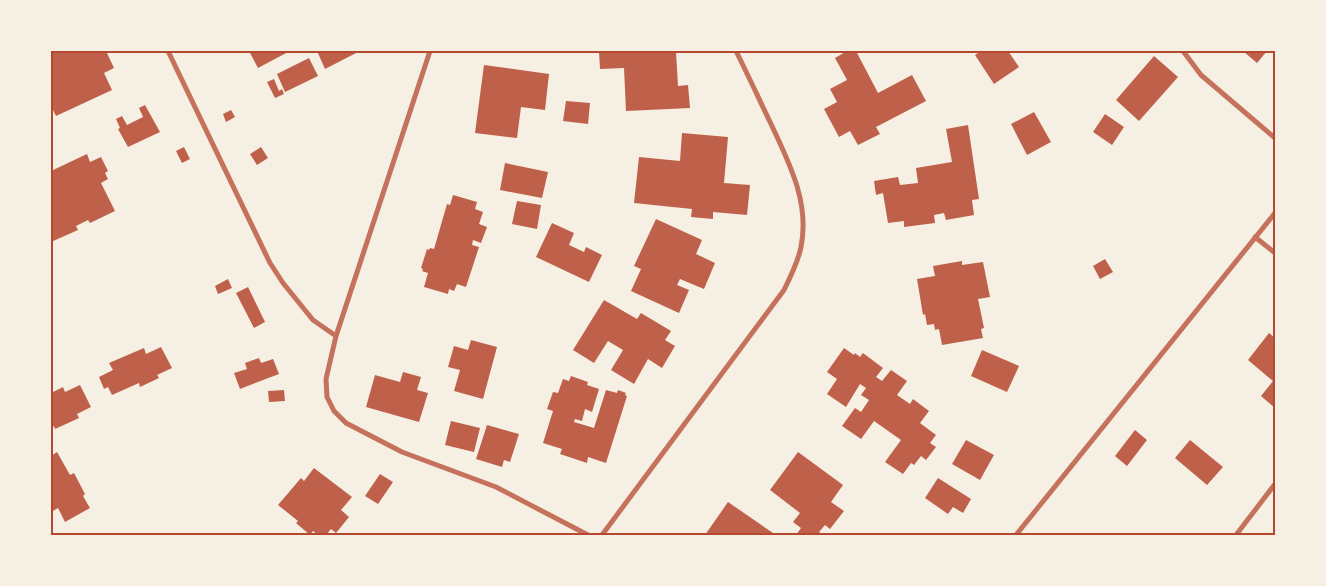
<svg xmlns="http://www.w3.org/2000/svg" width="1326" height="586" font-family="Barlow,sans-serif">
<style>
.building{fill:#bf614a}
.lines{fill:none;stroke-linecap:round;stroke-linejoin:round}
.minor{stroke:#c5725c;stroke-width:5}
.neatline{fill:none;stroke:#b5482f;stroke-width:2}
</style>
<rect width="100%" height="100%" fill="#f6efe4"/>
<!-- building -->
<path class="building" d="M51 51H106L114 68 104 73 112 90 56 116 51 106Z
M249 51H290L258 68Z
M317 51H360L325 69Z
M599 51 676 52 678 86 688 85 690 108 626 111 624 68 600 69Z
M847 51H856L878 93 912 75 926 101 876 127 880 134 858 145 850 131 839 137 824 109 837 102 830 89 847 80 835 58Z
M981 51H1008L1019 67 994 84 975 55Z
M1243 51H1267L1257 63Z
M1154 56 1178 77 1139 121 1116 100Z
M309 58 318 76 285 92 277 74Z
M484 65 549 74 545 110 521 107 517 138 475 133Z
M274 79 279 91 282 89 284 94 275 98 267 82Z
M566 101 590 103 588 124 563 121Z
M145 105 160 132 128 147 118 129 120 128 116 119 122 116 127 125 143 117 139 108Z
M231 110 235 117 226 122 223 114Z
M1034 112 1051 142 1027 155 1011 124Z
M1105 114 1124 127 1112 145 1093 132Z
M968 125 979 199 972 200 974 215 946 220 944 213 934 215 935 223 904 227V221L888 223 883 193 876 195 874 181 898 177 900 185 918 183 916 168 952 162 946 129Z
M682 133 728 137 724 183 750 185 747 215 713 212V219L691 217 692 209 634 203 639 157 680 161Z
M184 147 190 159 182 163 176 151Z
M261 147 268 158 257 165 250 154Z
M87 154 90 162 101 157 108 171 105 173 108 179 101 183 115 211 90 223 88 220 76 226 78 230 51 242V171Z
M505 163 548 172 542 198 500 190Z
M453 195 477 202 475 209 483 212 479 224 487 227 481 243 473 240 472 245 479 247 466 287 457 284 454 291 449 289 448 294 424 287 428 273 422 271 423 269 421 268 427 249 429 250 430 248 434 249 447 204 450 205Z
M517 201 541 205 537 229 512 224Z
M656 219 702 240 696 254 715 263 704 289 680 279 677 285 689 290 679 313 631 291 641 269 634 266Z
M552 223 574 233 569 245 584 252 586 247 602 255 589 282 536 257Z
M1105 259 1113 272 1100 279 1093 266Z
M962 261V265L983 262 990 297 978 299 984 328 981 329 983 338 942 345 939 329 935 330 934 324 927 325 925 314 923 315 917 279 935 276 933 266Z
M228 279 232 288 218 294 215 286Z
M248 287 265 322 254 328 236 293Z
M604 300 637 319 641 313 671 331 665 340 675 346 662 368 648 359 634 384 611 370 623 350 608 341 594 363 573 350Z
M1269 333 1275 338V408L1261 396 1273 381 1248 360Z
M471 340 497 347 483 399 454 391 460 370 448 367 454 346 468 350Z
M161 347 172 368 157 375 159 378 140 387 139 383 112 395 108 387 104 389 99 377 113 370 109 363 144 348 146 354Z
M844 348 854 355 855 353 860 357 863 353 883 368 876 377 882 381 891 370 907 381 897 395 910 404 913 399 929 411 920 423 936 435 930 443 936 447 926 460 921 456 914 465 911 463 903 474 885 462 901 440 874 421 861 439 842 426 855 408 861 412 869 400 861 395 866 388 860 384 846 407 827 394 837 379 827 372Z
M982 350 1019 366 1007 392 971 376Z
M259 358 261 363 273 359 279 374 240 389 234 373 247 369 245 363Z
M403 372 421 377 417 390 428 393 419 422 366 407 375 375 400 382Z
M571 376 588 382 587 385 599 389 592 412 585 409 582 421 575 419 574 422 594 428 606 390 617 393 618 390 626 393 625 395 627 396 606 463 588 457 587 463 560 454 562 449 543 443 553 411 547 409 553 392 558 393 563 379 569 381Z
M80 385 91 407 77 414 79 418 55 429 54 426 51 428V393L63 387 65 392Z
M284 390 285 401 269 402 268 391Z
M451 421 480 428 474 452 445 445Z
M487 425 519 434 510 462 504 460 502 467 476 459Z
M1135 430 1147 440 1127 466 1115 456Z
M966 440 994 455 980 480 952 464Z
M1190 440 1223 467 1207 485 1175 458Z
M57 452 70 475 74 473 85 494 83 496 90 508 65 522 58 508 53 511 51 508V456Z
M798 452 843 485 831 502 844 511 830 529 825 525 819 532 824 535H796L801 528 793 522 800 513 770 490Z
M314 468 352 497 341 510 349 517 336 533 331 529 326 535H318L313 531 310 535 296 523 298 521 278 505 301 478 304 481Z
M380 474 393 482 378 504 365 496Z
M938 478 971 499 963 513 953 507 948 514 925 498Z
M728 502 773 533 772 535H705Z"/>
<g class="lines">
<!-- minor -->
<path class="minor" d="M168 51 270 263 283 283 313 320 336 336
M430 51 336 336 326 379 327 397 334 411 346 423 402 452 496 487 588 535
M1183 51 1201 75 1275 138
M1255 237 1275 253
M602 535 784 290C791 276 798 262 801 247 810 202 789 163 771 124 759 99 748 75 736 51
M1016 535 1275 213
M1236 535 1275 484"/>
</g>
<!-- border -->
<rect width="1326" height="586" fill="none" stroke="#f6efe4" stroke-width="105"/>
<rect x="52" y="52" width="1222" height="482" class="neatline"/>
</svg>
